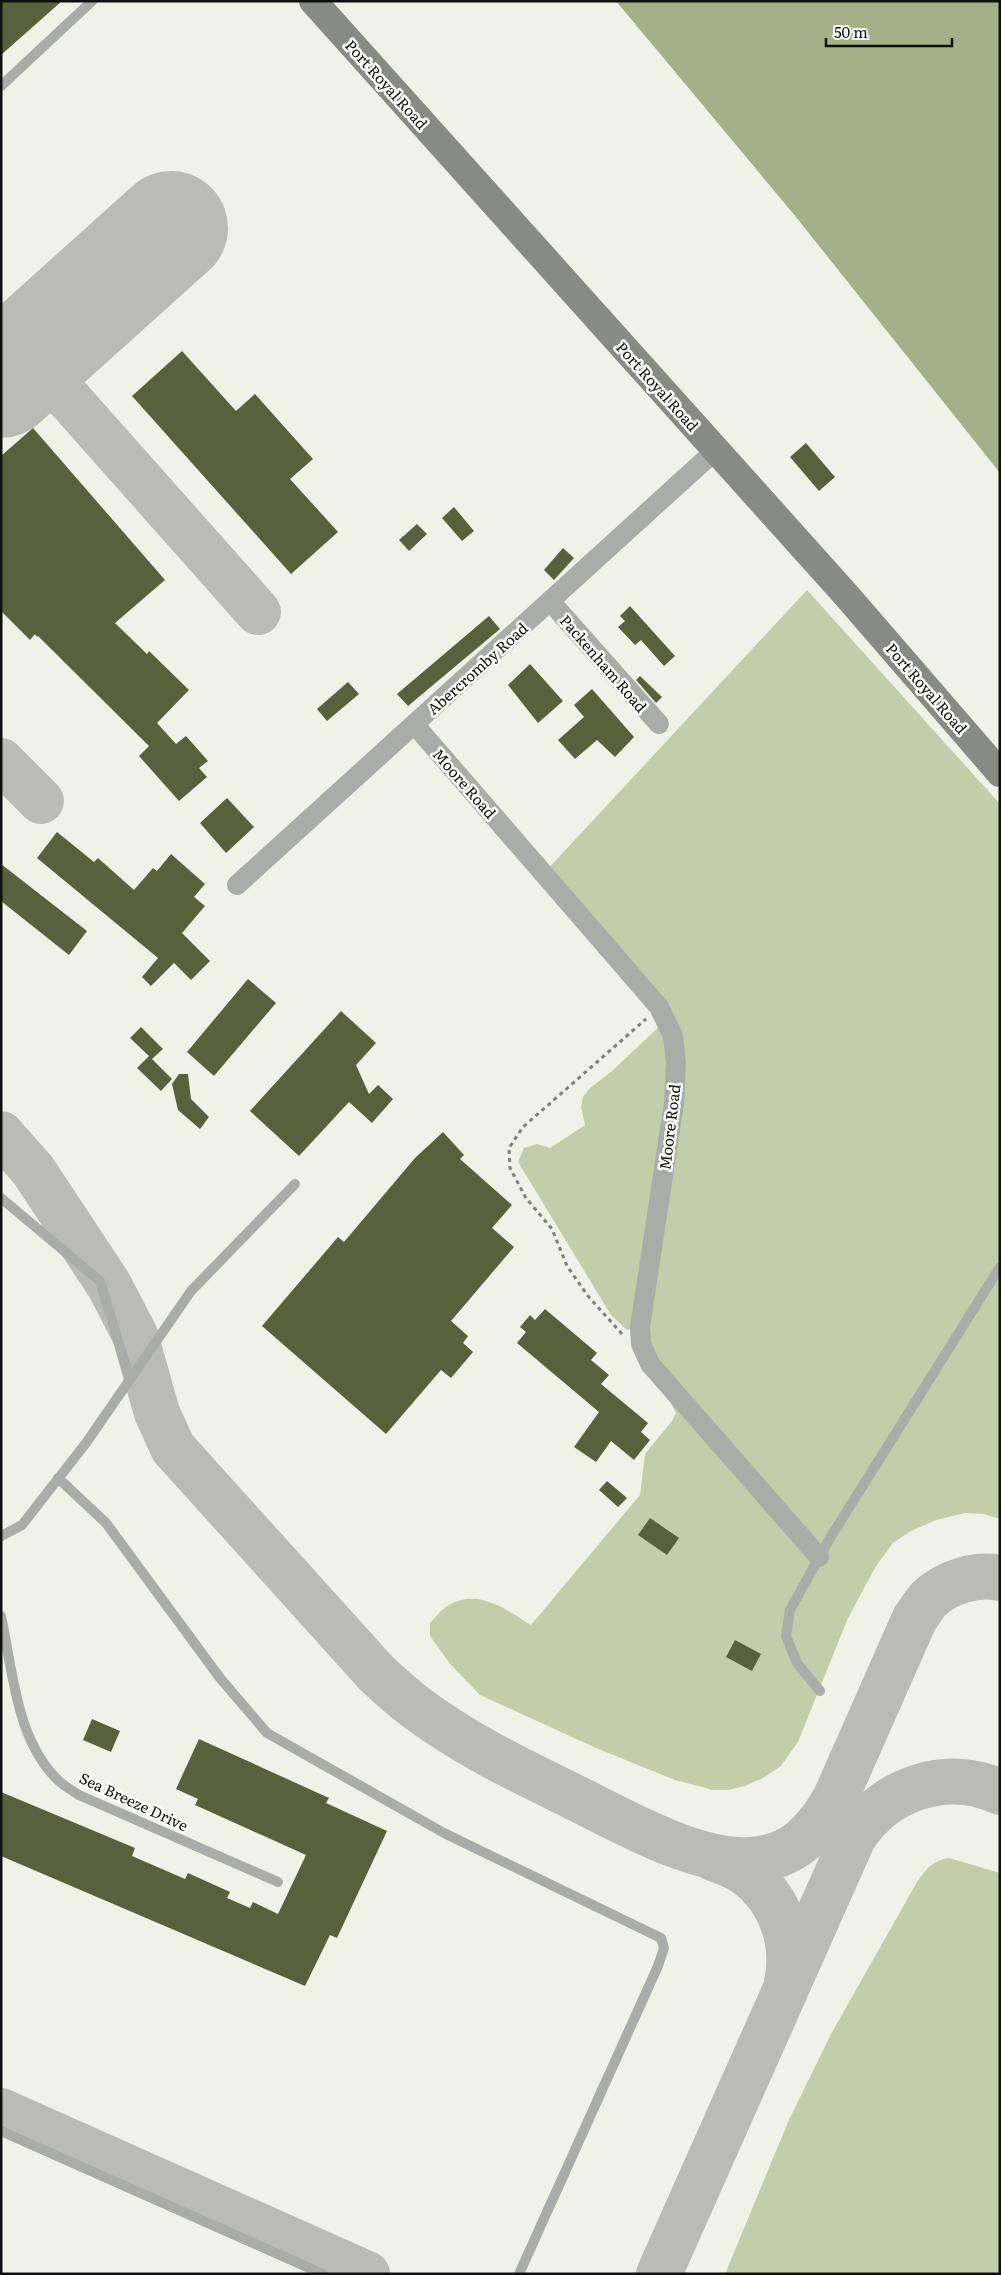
<svg xmlns="http://www.w3.org/2000/svg" width="1001" height="2275" font-family="Literata,serif">
<style>
.green{fill:#c4cda9}
.water{fill:#a5af88}
.lines{fill:none;stroke-linecap:round;stroke-linejoin:round}
.taxiway{stroke:#babcb4;stroke-width:46}
.runway{stroke:#babcb4;stroke-width:114}
.building{fill:#58603c}
.path{stroke:#7e8079;stroke-width:3;stroke-dasharray:4 4;stroke-linecap:butt}
.service{stroke:#aaaca7;stroke-width:10}
.minor{stroke:#aaaca7;stroke-width:20}
.secondary{stroke:#888a84;stroke-width:28}
.labels{text-anchor:middle;dominant-baseline:central;stroke-width:5;stroke-linejoin:round;paint-order:stroke}
.street-label{font-size:15px;fill:#10110e;stroke:#fefffb}
</style>
<rect width="100%" height="100%" fill="#f0f2e8"/>
<!-- green -->
<path class="green" d="M807 590 1000 804V1519L984 1514 965 1513 936 1520 911 1531 893 1543 876 1566 848 1618 798 1742 781 1766 763 1778 745 1786 728 1790H713L675 1780 596 1748 480 1695 451 1665 430 1636V1623C435 1618 441 1610 447 1606 478 1587 506 1610 531 1625L640 1495 645 1454 672 1421 676 1413 650 1364 640 1327 627 1330 611 1315 518 1162 524 1148 537 1144 550 1148 585 1125 581 1107 583 1097 589 1089 612 1071 666 1020 545 872Z
M949 1858 1000 1873V2274H725L788 2122 831 2034 917 1882C927 1868 933 1860 949 1858Z"/>
<!-- water -->
<path class="water" d="M616 1H1000V473L796 217Z"/>
<g class="lines">
<!-- taxiway -->
<path class="taxiway" d="M1 385C27 376 48 381 68 398L258 612
M1 761 41 801
M1 1134 33 1170 109 1285 135 1335 157 1413 173 1448 377 1674C389 1685 401 1696 414 1706 464 1744 521 1771 576 1798 624 1822 696 1863 750 1860 792 1858 815 1834 835 1799L915 1618C920 1612 924 1604 929 1599 947 1582 976 1573 1000 1578
M711 1857C720 1861 730 1864 739 1869 778 1892 796 1939 787 1982
M1 2111 367 2274
M659 2274 853 1838C884 1789 946 1767 1000 1792"/>
<!-- runway -->
<path class="runway" d="M1 381 171 228"/>
</g>
<!-- building -->
<path class="building" d="M1 1H62L1 55Z
M182 351 236 411 255 394 313 459 290 479 338 532 291 574 132 396Z
M33 428 165 580 115 623 147 654 149 651 189 690 157 723 176 744 186 736 208 761 199 768 207 777 179 801 139 756 149 746 38 636 37 637 35 634 30 640 1 611V456Z
M806 443 835 477 819 491 790 457Z
M454 507 474 531 462 541 442 518Z
M417 524 427 534 409 551 399 540Z
M563 548 574 558 554 580 544 570Z
M630 606 675 656 664 666 641 640 635 645 618 627 625 621 620 616Z
M489 616 500 629 408 706 397 694Z
M530 664 563 701 538 723 508 685Z
M640 676 662 697 656 703 636 680Z
M348 682 359 694 327 721 317 709Z
M592 689 634 737 615 757 597 740 575 759 558 740 584 717 574 705Z
M227 798 254 827 226 853 200 823Z
M57 832 94 862 98 858 134 890 153 868 157 871 171 854 205 884 194 897 205 906 182 933 210 961 191 980 174 963 151 986 142 977 158 958 37 858Z
M1 864 87 931 69 955 1 901Z
M248 979 276 1003 214 1076 187 1052Z
M341 1011 376 1043 356 1065 369 1094 378 1085 393 1099 372 1123 349 1102 299 1156 250 1111Z
M141 1027 163 1049 152 1059 172 1079 161 1091 137 1068 149 1056 130 1038Z
M179 1074H188L191 1099 209 1117 200 1129 178 1110 172 1084Z
M443 1132 464 1155 460 1159 512 1205 492 1228 514 1247 451 1321 468 1336 463 1343 473 1352 451 1378 441 1370 386 1434 262 1326 338 1237 344 1242 415 1158Z
M545 1309 597 1353 591 1360 609 1375 601 1384 648 1423 641 1432 650 1440 634 1460 611 1441 596 1462 574 1447 599 1412 517 1343 526 1332 520 1327 530 1315 535 1320Z
M607 1481 627 1498 618 1507 599 1490Z
M650 1518 679 1538 667 1555 638 1535Z
M735 1640 761 1654 752 1671 726 1657Z
M92 1719 120 1731 111 1752 83 1740Z
M199 1739 329 1798 326 1803 387 1831 337 1938 330 1935 305 1986 1 1856V1792L135 1848 132 1856 185 1879 188 1873 230 1892 227 1898 250 1908 253 1902 278 1914 306 1855 195 1805 198 1799 176 1789Z"/>
<g class="lines">
<!-- path -->
<path class="path" d="M622 1334 588 1296 567 1266 552 1229 526 1198 510 1168 509 1148 523 1127 646 1019"/>
<!-- service -->
<path class="service" d="M1 86 92 1
M1 1198 100 1281 130 1380
M58 1478 106 1523 220 1678 267 1733 444 1833 661 1938 664 1948 658 1966 519 2274
M1 1536 22 1525 86 1443 191 1291 295 1184
M1 1616C13 1671 16 1742 60 1782 66 1787 73 1791 79 1795L278 1882
M820 1691 797 1663 786 1636 790 1610 830 1538 1000 1267
M1 2131 323 2274"/>
<!-- minor -->
<path class="minor" d="M550 601 659 724
M414 724 659 1007 673 1036 676 1063 674 1103 640 1327 641 1344 650 1364 819 1557
M237 885 716 450"/>
<!-- secondary -->
<path class="secondary" d="M313 1 847 596 1000 773"/>
</g>
<g class="labels">
<!-- street labels -->
<g class="street-label">
<text transform="translate(387 84) rotate(48)">Port Royal Road</text>
<text transform="translate(658 386) rotate(48)">Port Royal Road</text>
<text transform="translate(604 663) rotate(49)">Packenham Road</text>
<text transform="translate(477 668) rotate(-42)">Abercromby Road</text>
<text transform="translate(927 688) rotate(49)">Port Royal Road</text>
<text transform="translate(465 783) rotate(49)">Moore Road</text>
<text transform="translate(669 1127) rotate(-83)">Moore Road</text>
<text transform="translate(134 1801) rotate(25)">Sea Breeze Drive</text>
</g>
</g>
<!-- border -->
<rect width="1001" height="2275" fill="none" stroke="#10110e" stroke-width="5"/>
<!-- scale -->
<path d="M826 38v8h126v-8" fill="none" stroke="#10110e" stroke-width="2.5"/>
<text x="834" y="38" font-size="15" fill="#10110e" stroke="#fefffb" stroke-width="4" paint-order="stroke">50 m</text>
</svg>
